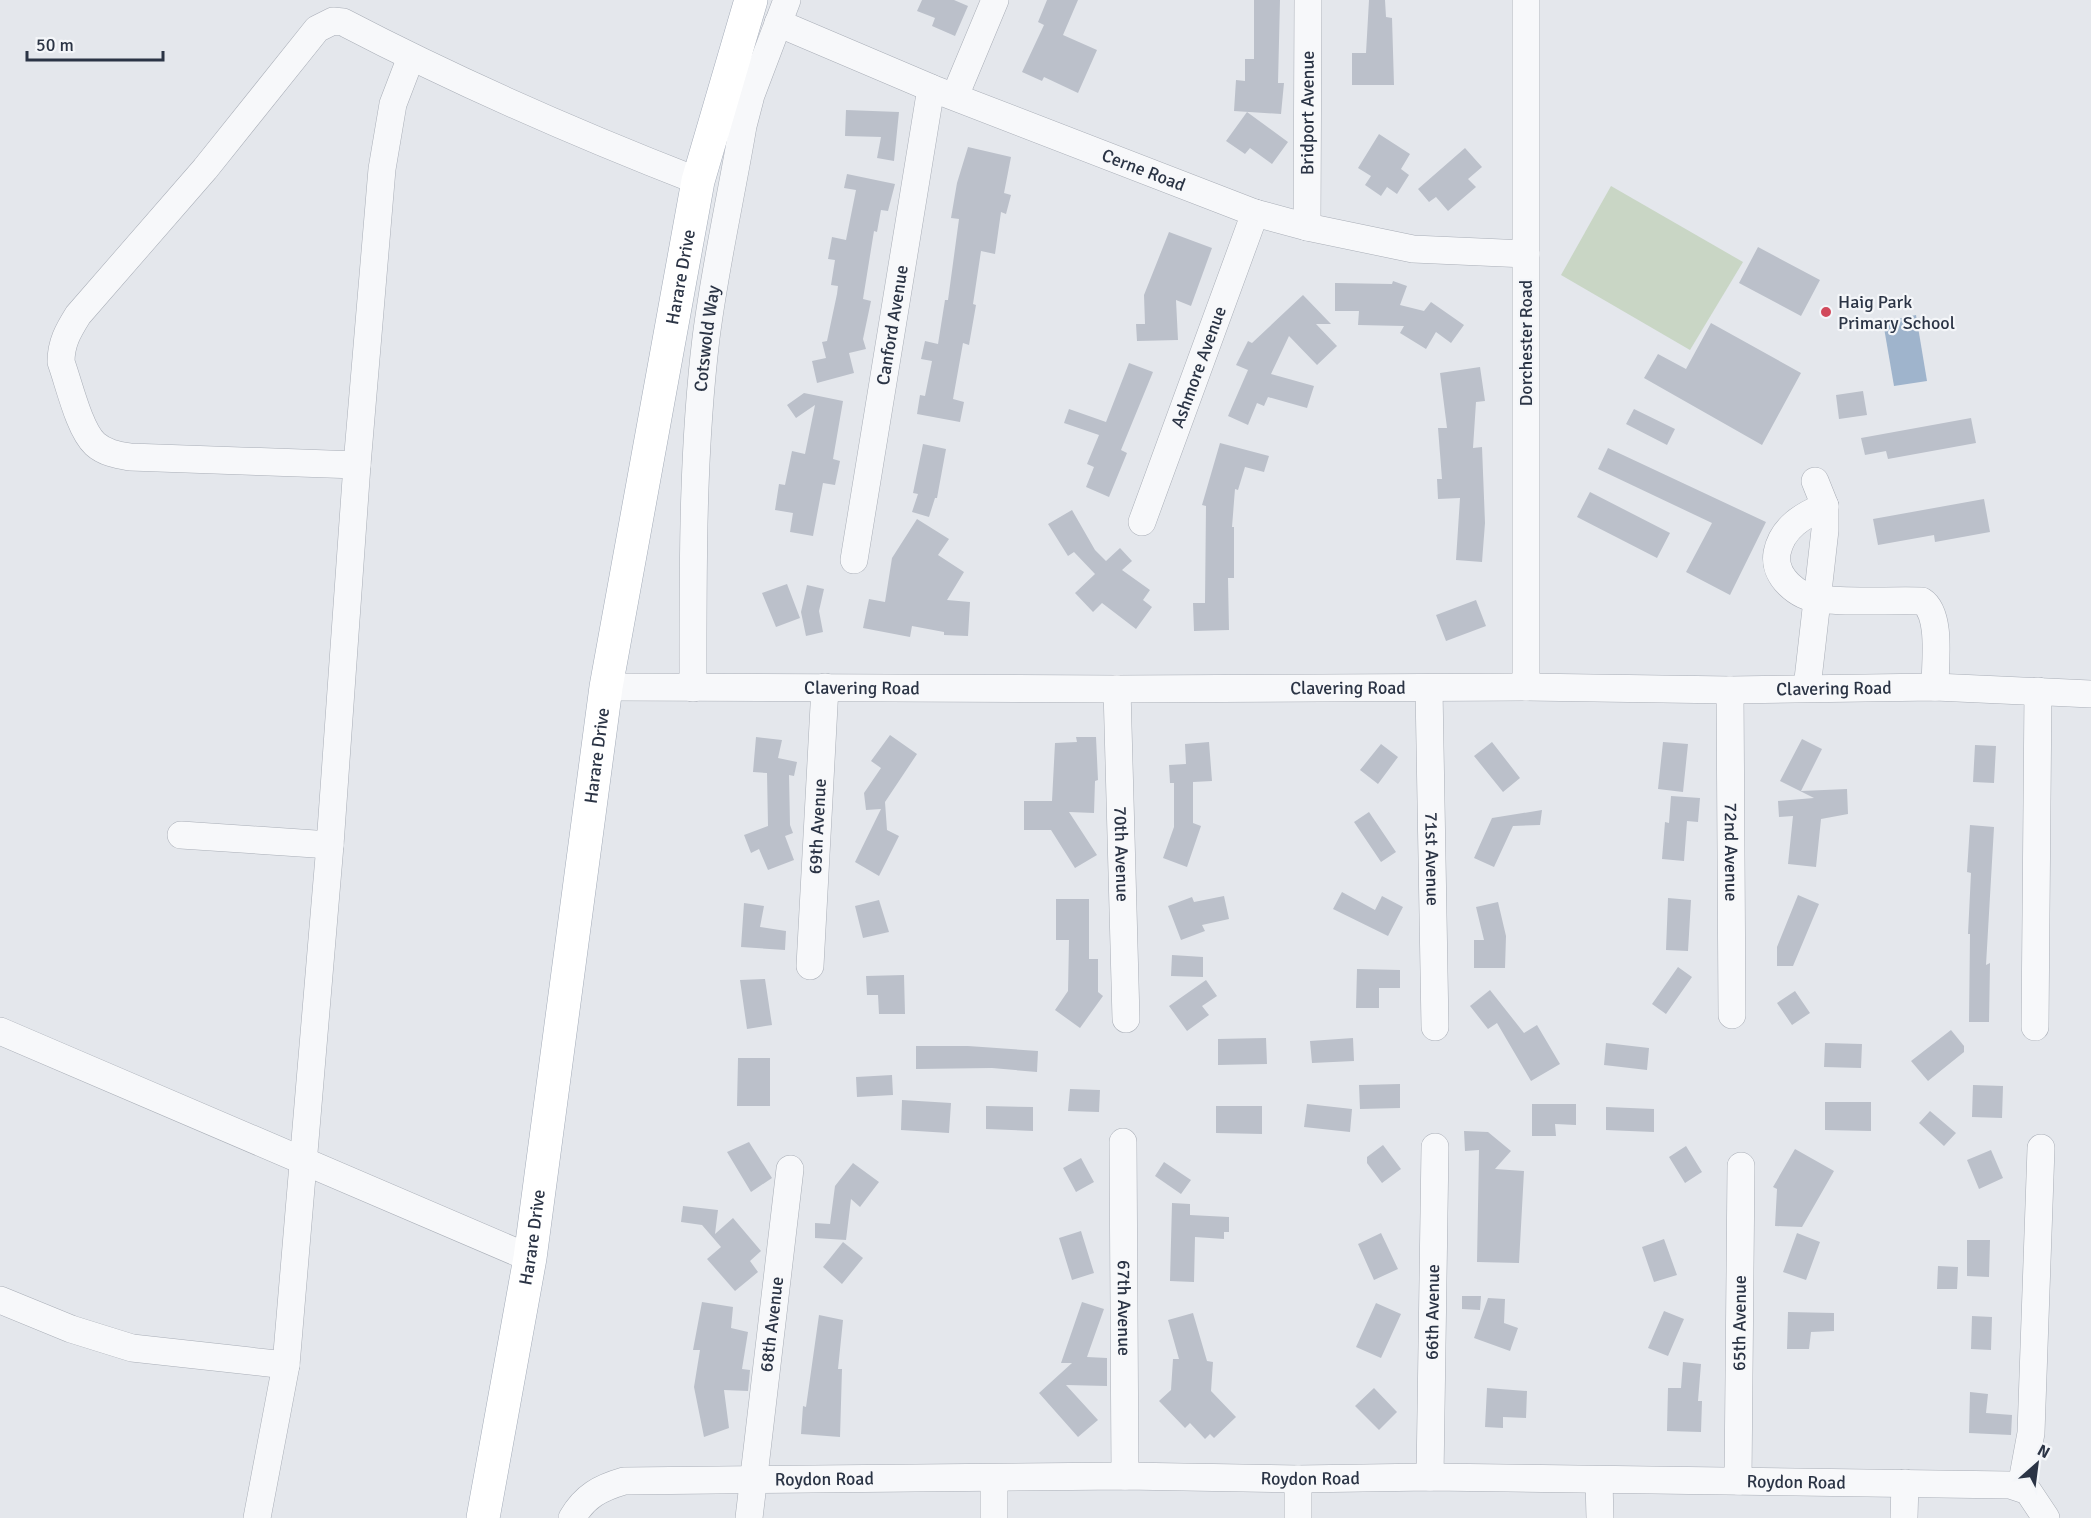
<svg xmlns="http://www.w3.org/2000/svg" width="2091" height="1518" font-family="Signika,sans-serif">
<style>
.green{fill:#c9d6c5}
.water{fill:#9fb4cc}
.building{fill:#bbc0ca}
.lines{fill:none;stroke-linecap:round;stroke-linejoin:round}
.minor-casing{stroke:#a9aeb7;stroke-width:28}
.major-casing{stroke:#a3abb8;stroke-width:34}
.minor{stroke:#f7f8fa;stroke-width:27}
.major{stroke:#fff;stroke-width:33}
.poi-dot{fill:#d1495b;stroke:#f4f6f9;stroke-width:2}
.labels{text-anchor:middle;dominant-baseline:central;stroke-width:4.5;stroke-linejoin:round;paint-order:stroke}
.street-label{font-size:18px;fill:#2b3445;stroke:#f4f6f9}
.poi-label{font-size:18px;fill:#2b3445;stroke:#f4f6f9;text-anchor:start}
</style>
<rect width="100%" height="100%" fill="#e4e7ec"/>
<!-- green -->
<path class="green" d="M1611 186 1743 262 1690 350 1561 275Z"/>
<!-- water -->
<path class="water" d="M1916 315 1927 381 1894 386 1883 322Z"/>
<!-- building -->
<path class="building" d="M922 0H954L968 6 955 36 932 26 935 18 917 11Z
M1047 0H1078L1063 35 1097 50 1078 93 1044 77 1042 81 1022 72 1044 25 1038 22Z
M1254 0H1280L1278 83H1284L1281 114 1234 111 1236 80 1245 81V59H1254Z
M1369 0H1385L1386 17 1392 18 1394 85H1352V53H1366Z
M846 110 899 112 894 161 877 158 881 137 845 136Z
M1247 112 1288 142 1272 164 1250 148 1245 154 1226 141Z
M1379 134 1410 154 1401 169 1409 175 1397 194 1387 187 1381 196 1365 185 1371 176 1358 168Z
M968 147 1011 157 1004 193 1011 195 1006 214 1001 212 995 254 981 251 973 304 976 305 969 345 963 343 953 399 964 402 960 422 917 414 920 395 925 396 932 361 921 359 925 341 938 344 945 300H948L959 219 951 218 957 183Z
M1465 148 1482 167 1468 179 1476 187 1448 211 1436 197 1429 202 1418 189Z
M847 174 895 184 888 211 881 210 877 232 874 231 863 299 871 301 863 339 866 349 849 353 854 373 817 383 812 361 826 358 822 342 827 341 837 294 838 286 831 285 835 260 828 259 832 237 846 240 856 190 844 188Z
M1169 232 1212 248 1191 306 1176 300 1178 340 1137 341 1136 324H1145L1144 295Z
M1758 247 1820 280 1801 316 1739 283Z
M1393 281 1407 286 1400 305 1424 311 1431 302 1464 325 1451 343 1436 332 1426 349 1400 333 1404 326 1358 325 1359 311H1335V283L1392 284Z
M1303 295 1331 324H1316L1337 346 1317 365 1289 336 1271 374 1314 386 1307 408 1268 397 1264 406 1257 403 1248 425 1228 416 1248 370 1236 365 1248 341 1252 343Z
M1711 323 1801 373 1762 445 1644 378 1658 354 1686 369Z
M1129 363 1153 372 1121 450 1127 453 1109 497 1086 487 1094 467 1087 464 1099 435 1064 423 1069 409 1106 422Z
M1480 367 1485 401 1476 402 1473 448 1482 447 1485 523 1482 562 1456 560 1460 498 1438 499 1437 479H1442L1438 428H1447L1440 373Z
M1863 391 1867 415 1839 419 1836 395Z
M804 393 843 401 833 459 840 461 835 485 823 483 813 536 790 532 793 513 775 510 779 484 785 485 792 451 805 454 815 405 796 418 787 405Z
M1634 409 1675 429 1667 445 1626 424Z
M1971 418 1976 443 1888 459 1886 451 1865 455 1861 438Z
M1220 443 1269 456 1264 472 1245 467 1238 490 1235 489 1232 527H1234V578H1228L1229 630 1194 631 1193 603H1205L1206 506 1202 505Z
M923 444 946 449 937 498H935L929 517 912 512 918 494 913 493Z
M1608 448 1766 522 1730 595 1686 572 1712 523 1598 469Z
M1590 492 1670 533 1657 558 1577 517Z
M1984 499 1990 532 1935 542 1934 535 1878 545 1873 519Z
M1072 510 1095 550 1106 561 1120 548 1132 561 1122 570 1150 590 1143 600 1152 607 1136 629 1102 603 1093 612 1075 593 1095 574 1074 552 1068 556 1048 524Z
M917 519 949 539 938 555 964 572 947 600 970 602 968 636 944 635V632L912 626 910 637 863 628 869 599 885 602 892 558Z
M787 584 800 618 776 627 762 593Z
M807 585 824 589 819 611 823 632 806 636 801 612Z
M1476 600 1486 626 1446 641 1436 615Z
M890 735 917 754 885 802 887 830 899 836 879 876 855 862 881 809 866 810 864 793 881 768 871 761Z
M756 737 782 740 778 758 797 762 794 776 789 775 790 825 793 833 785 836 794 860 768 870 759 849 751 853 744 835 768 826 767 773 753 772Z
M1076 737H1096L1098 780 1095 781 1094 813 1069 812 1097 855 1075 868 1051 830H1024V801H1052L1055 743 1077 742Z
M1802 739 1822 749 1801 791 1847 789 1848 814 1821 819 1816 867 1788 864 1793 816 1779 817 1778 801 1814 798 1780 781Z
M1209 742 1212 781 1193 782V823L1201 826 1187 867 1163 858 1174 827V783H1170L1169 765 1186 764 1185 744Z
M1492 742 1520 778 1503 792 1474 756Z
M1663 742 1688 744 1683 792 1658 789Z
M1381 744 1398 757 1378 784 1360 770Z
M1975 745 1996 746 1994 783 1973 782Z
M1671 796 1700 798 1698 822 1687 821 1684 861 1662 859 1665 822 1669 823Z
M1542 810 1540 825 1513 826 1494 867 1474 858 1492 818Z
M1369 812 1396 852 1381 862 1354 822Z
M1970 825 1994 827 1986 965 1990 963 1989 1022H1969L1970 934H1968L1971 873 1967 872Z
M1342 892 1375 910 1382 896 1403 907 1388 936 1333 909Z
M1798 895 1819 904 1793 966H1777V947Z
M1224 896 1229 919 1202 925 1205 931 1181 940 1168 906 1192 897 1194 902Z
M1668 898 1691 900 1688 951 1666 950Z
M1056 899H1089V959H1098V992L1103 996 1080 1028 1055 1010 1068 991 1069 940H1056Z
M879 900 889 932 863 938 855 906Z
M1498 902 1506 936 1505 968H1474V940H1484L1476 907Z
M744 903 764 906 760 927 786 931 785 950 741 947Z
M1172 955 1203 957V977L1171 976Z
M1678 967 1692 977 1666 1014 1652 1004Z
M1357 969 1400 970V988H1379V1008H1356Z
M904 975 905 1014H879L878 995H867L866 976Z
M765 979 772 1025 747 1029 740 980Z
M1206 980 1217 996 1202 1006 1209 1015 1187 1031 1169 1006Z
M1490 990 1524 1033 1537 1025 1560 1064 1531 1081 1497 1023 1488 1029 1470 1006Z
M1795 991 1810 1013 1792 1025 1777 1003Z
M1951 1030 1964 1046V1052L1928 1081 1911 1061Z
M1266 1038 1267 1064 1218 1065V1039Z
M1353 1038 1354 1061 1312 1063 1310 1041Z
M1606 1043 1649 1048 1647 1070 1604 1065Z
M1825 1043 1862 1044 1861 1068 1824 1067Z
M916 1046H968L1038 1051 1037 1072 992 1068 916 1069Z
M738 1058H770V1106H737Z
M892 1075 893 1095 857 1097 856 1077Z
M1400 1084V1108L1360 1109 1359 1085Z
M1973 1085 2003 1086 2002 1118 1972 1117Z
M1070 1089 1100 1090 1099 1112 1068 1111Z
M902 1100 951 1103 949 1133 901 1130Z
M1825 1102H1871V1131L1825 1130Z
M1307 1104 1352 1109 1350 1132 1304 1127Z
M1532 1104H1576V1125L1555 1124 1556 1136H1532Z
M986 1106 1033 1107V1131L986 1129Z
M1216 1106H1262V1134L1216 1133Z
M1606 1107 1654 1109V1132L1606 1130Z
M1930 1111 1956 1133 1944 1146 1919 1123Z
M1464 1131 1488 1132 1511 1151 1495 1169 1524 1171 1519 1263 1477 1262 1479 1150 1465 1151Z
M749 1142 772 1178 751 1192 727 1152Z
M1383 1145 1401 1169 1382 1183 1367 1163V1157Z
M1686 1146 1702 1172 1685 1183 1669 1157Z
M1795 1149 1834 1171 1802 1227 1775 1226 1777 1189 1773 1187Z
M1991 1150 2003 1178 1979 1189 1967 1160Z
M1081 1158 1094 1182 1076 1192 1063 1168Z
M1164 1162 1191 1180 1181 1194 1155 1176Z
M853 1163 879 1182 860 1207 851 1199 846 1240 815 1238V1223L830 1224 835 1186Z
M1172 1203 1190 1204V1215L1229 1217V1232H1224V1239L1195 1237 1194 1282 1170 1281Z
M683 1206 718 1210 715 1234 733 1218 761 1251 750 1261 758 1272 735 1291 707 1259 721 1247 702 1225 681 1222Z
M1081 1231 1094 1273 1072 1280 1059 1238Z
M1381 1233 1398 1269 1374 1280 1358 1244Z
M1797 1233 1820 1242 1806 1280 1783 1272Z
M1664 1239 1677 1275 1654 1282 1642 1247Z
M1967 1240H1990L1989 1277 1967 1276Z
M843 1242 863 1258 842 1284 823 1267Z
M1938 1266 1958 1267 1957 1289H1937Z
M1462 1296H1481L1480 1310 1462 1309Z
M1488 1298 1505 1299 1504 1323 1518 1328 1510 1351 1474 1338Z
M702 1302 733 1307 731 1328 748 1332 742 1369 750 1370 748 1391 724 1390 729 1428 704 1437 694 1387 700 1350H693Z
M1082 1302 1104 1309 1087 1357 1107 1358V1386L1066 1385 1098 1420 1078 1437 1039 1393 1072 1363H1061Z
M1376 1303 1401 1314 1381 1358 1356 1347Z
M1664 1311 1684 1319 1668 1356 1648 1348Z
M1788 1312 1834 1313V1331L1811 1332 1809 1349H1787Z
M1193 1313 1207 1361 1213 1362 1211 1391 1236 1417 1214 1438 1210 1434 1205 1439 1190 1423 1185 1428 1159 1401 1171 1390 1173 1359H1179L1168 1320Z
M819 1315 843 1320 838 1369H842L840 1437 801 1434 803 1406 806 1407Z
M1972 1316 1992 1317 1991 1350 1971 1349Z
M1683 1362 1701 1364 1698 1401H1702L1701 1432 1667 1431 1668 1388H1681Z
M1374 1388 1397 1412 1379 1430 1355 1406Z
M1487 1388 1527 1391 1526 1418 1503 1417V1428L1485 1427Z
M1970 1392 1988 1394 1986 1413 2012 1415 2011 1435 1969 1433Z"/>
<g class="lines">
<defs>
<g id="minor">
<path id="s1" d="M778 23 931 88 1255 213 1307 227 1413 249 1526 254"/>
<path d="M955 96 995 0"/>
<path id="s2" d="M1307 227 1308 0"/>
<path d="M357 465 130 457C118 455 105 453 95 444 79 429 69 384 61 362 61 343 68 331 78 315L205 169 317 29 333 21 343 22C458 82 577 134 698 181"/>
<path d="M1825 506C1804 515 1782 527 1777 553 1773 577 1798 597 1819 599 1850 603 1889 600 1922 601 1942 614 1935 663 1935 687"/>
<path id="s3" d="M1142 522 1255 213"/>
<path id="s4" d="M854 560 931 88"/>
<path id="s5" d="M606 687 1117 689 1526 687 1730 690 1935 687 2091 694"/>
<path d="M1526 687V0"/>
<path id="s6" d="M693 688C693 571 692 454 706 338 715 267 731 197 743 126L751 95 787 0"/>
<path d="M1807 688 1825 530V506L1815 481"/>
<path id="s7" d="M1117 689 1126 1019"/>
<path id="s8" d="M1429 689 1435 1027"/>
<path id="s9" d="M1730 690 1732 1015"/>
<path d="M181 835 330 845"/>
<path id="s10" d="M810 966 825 687"/>
<path d="M2035 1027 2038 691"/>
<path d="M0 1031 530 1258"/>
<path id="s11" d="M1123 1142 1125 1476"/>
<path d="M0 1300 71 1329 132 1348 286 1365"/>
<path id="s12" d="M1430 1477 1435 1147"/>
<path d="M1298 1479V1518"/>
<path d="M1599 1481 1600 1518"/>
<path id="s13" d="M1738 1481 1741 1166"/>
<path d="M2021 1487 2031 1433 2041 1148"/>
<path d="M257 1518 286 1365 330 845 357 465 382 169 393 104 411 57"/>
<path id="s14" d="M572 1518C585 1496 600 1488 624 1481L1125 1476 1298 1479 1430 1477 2010 1485 2028 1491 2046 1518"/>
<path id="s15" d="M749 1518 790 1169"/>
<path d="M994 1518V1478"/>
<path d="M1904 1518 1905 1483"/>
</g>
<g id="major">
<path id="s16" d="M483 1518 530 1258 606 687 698 181 751 0"/>
</g>
</defs>
<!-- minor casing -->
<use href="#minor" class="minor-casing"/>
<!-- major casing -->
<use href="#major" class="major-casing"/>
<!-- minor -->
<use href="#minor" class="minor"/>
<!-- major -->
<use href="#major" class="major"/>
</g>
<!-- markers -->
<circle class="poi-dot" cx="1826" cy="312" r="6"/>
<g class="labels">
<!-- street labels -->
<g class="street-label">
<text stroke="none"><textPath href="#s2" startOffset="114">Bridport Avenue</textPath></text>
<text stroke="none"><textPath href="#s1" startOffset="394">Cerne Road</textPath></text>
<text stroke="none"><textPath href="#s16" startOffset="1257">Harare Drive</textPath></text>
<text stroke="none"><textPath href="#s4" startOffset="238">Canford Avenue</textPath></text>
<text stroke="none"><textPath href="#s6" startOffset="350">Cotswold Way</textPath></text>
<text transform="translate(1526 343) rotate(-90)">Dorchester Road</text>
<text stroke="none"><textPath href="#s3" startOffset="165">Ashmore Avenue</textPath></text>
<text stroke="none"><textPath href="#s5" startOffset="256">Clavering Road</textPath></text>
<text stroke="none"><textPath href="#s5" startOffset="1228">Clavering Road</textPath></text>
<text stroke="none"><textPath href="#s5" startOffset="742">Clavering Road</textPath></text>
<text stroke="none"><textPath href="#s16" startOffset="771">Harare Drive</textPath></text>
<text stroke="none"><textPath href="#s10" startOffset="140">69th Avenue</textPath></text>
<text stroke="none"><textPath href="#s9" startOffset="162">72nd Avenue</textPath></text>
<text stroke="none"><textPath href="#s7" startOffset="165">70th Avenue</textPath></text>
<text stroke="none"><textPath href="#s8" startOffset="170">71st Avenue</textPath></text>
<text stroke="none"><textPath href="#s16" startOffset="285">Harare Drive</textPath></text>
<text stroke="none"><textPath href="#s11" startOffset="166">67th Avenue</textPath></text>
<text stroke="none"><textPath href="#s12" startOffset="165">66th Avenue</textPath></text>
<text stroke="none"><textPath href="#s13" startOffset="158">65th Avenue</textPath></text>
<text stroke="none"><textPath href="#s15" startOffset="195">68th Avenue</textPath></text>
<text stroke="none"><textPath href="#s14" startOffset="752">Roydon Road</textPath></text>
<text stroke="none"><textPath href="#s14" startOffset="266">Roydon Road</textPath></text>
<text stroke="none"><textPath href="#s14" startOffset="1238">Roydon Road</textPath></text>
</g>
<!-- poi labels -->
<g class="poi-label">
<text x="1838" y="302">Haig Park<tspan x="1838" dy="21">Primary School</tspan></text>
</g>
</g>
<!-- north arrow -->
<g transform="translate(2037 1464) rotate(28)" stroke="#f4f6f9" stroke-width="4.5" paint-order="stroke">
<path d="M0-4.5L10 22L0 15L-10 22Z" fill="#2b3445"/>
<text y="-9" font-size="16" font-weight="bold" text-anchor="middle" fill="#2b3445">N</text>
</g>
<!-- scale -->
<path d="M27 51v9h136v-9" fill="none" stroke="#2b3445" stroke-width="3"/>
<text x="36" y="51" font-size="18" fill="#2b3445" stroke="#f4f6f9" stroke-width="4.5" paint-order="stroke">50 m</text>
</svg>
